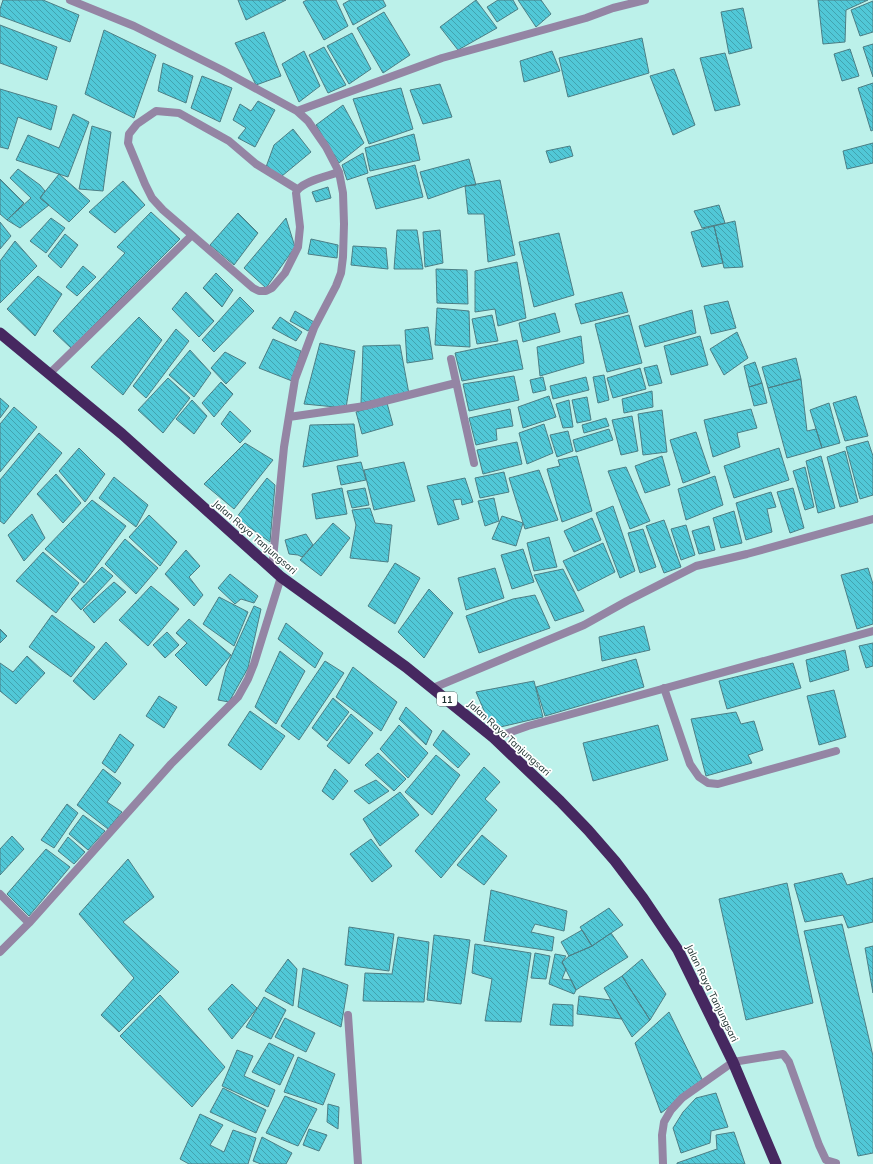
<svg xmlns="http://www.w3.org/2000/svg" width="873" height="1164" font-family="Mulish,sans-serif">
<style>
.building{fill:url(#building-back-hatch);stroke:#4c7e85}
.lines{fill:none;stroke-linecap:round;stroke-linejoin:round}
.service{stroke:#9485a4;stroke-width:8}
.minor{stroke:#9485a4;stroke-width:8}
.trunk{stroke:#462860;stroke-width:11}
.labels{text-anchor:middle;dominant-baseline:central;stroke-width:3.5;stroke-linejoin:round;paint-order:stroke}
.shield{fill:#fff;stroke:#5d6c6b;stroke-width:1}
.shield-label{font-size:9px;font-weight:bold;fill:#182d2b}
.street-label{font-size:10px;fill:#182d2b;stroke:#fff}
</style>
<defs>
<pattern id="building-back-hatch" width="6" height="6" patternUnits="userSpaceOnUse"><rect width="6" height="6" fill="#51c8d7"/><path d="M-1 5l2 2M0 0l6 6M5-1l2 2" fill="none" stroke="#42a3af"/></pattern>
</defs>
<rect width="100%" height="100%" fill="#bcf1ea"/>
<!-- building -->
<path class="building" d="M3 0H43L79 15 70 42 0 16V9Z
M238 0H286L246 20Z
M307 0H336L348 26 324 40 303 2Z
M350 0H383L386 6 353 25 343 4Z
M476 0 497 28 458 50 440 27Z
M498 0H513L518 9 497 22 487 7Z
M518 0H541L551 14 536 27Z
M818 0H868L846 10 845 42 823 44Z
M873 1V32L860 36 851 10Z
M743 8 752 48 729 54 721 12Z
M384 12 410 55 383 73 357 28Z
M0 25 57 47 47 80 0 63Z
M104 30 156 55 134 118 85 94Z
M264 32 281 76 256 85 235 43Z
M352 33 371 69 349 84 327 46Z
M642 38 649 73 568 97 559 58Z
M873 44V77L863 47Z
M324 47 346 85 328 93 309 55Z
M850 49 859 76 842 81 834 54Z
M304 51 320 86 299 102 282 64Z
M552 51 560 71 524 82 520 61Z
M725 53 740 105 715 111 700 58Z
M163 63 193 76 186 103 158 91Z
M674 69 695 125 673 135 650 76Z
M202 76 232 88 220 122 191 108Z
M873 83V130L871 131 858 88Z
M440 84 452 117 423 124 410 90Z
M401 88 413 129 369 144 353 99Z
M0 89 57 106 51 130 18 117 8 149 0 147Z
M258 101 275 110 255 147 238 138 246 128 233 120 240 104 251 111Z
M343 105 364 143 339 163 316 125Z
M73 114 89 122 68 177 16 160 28 135 59 148Z
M92 126 111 132 103 191 79 189Z
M293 129 311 152 282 176 266 167 274 145Z
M414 134 420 160 370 171 365 148Z
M873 143V163L847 169 843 151Z
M570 146 573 156 550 163 546 151Z
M363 153 368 173 347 180 342 165Z
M469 159 476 185 465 186 428 199 420 172Z
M415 165 423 197 376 209 367 178Z
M18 169 40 185 45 191 40 198 49 205 20 228 7 220 31 198 10 178Z
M59 174 90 201 69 222 40 198Z
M0 179 24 203 7 220 0 214Z
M500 180 515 255 488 262 484 214H468L465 186Z
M123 181 145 205 115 233 89 212Z
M328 187 331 198 316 202 312 192Z
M719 205 725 223 702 228 694 211Z
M151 212 180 239 71 348 53 331 125 253 117 247Z
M238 213 258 233 234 265 210 245Z
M51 218 65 228 46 253 30 241Z
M286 218 295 247 266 288 244 268Z
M735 221 743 267 724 268 714 226Z
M0 222 11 236 0 249Z
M714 226 723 263 702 267 691 232Z
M397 230H417L423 269H394Z
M440 230 443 263 425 267 423 232Z
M559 233 574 295 534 307 519 242Z
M65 234 78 245 61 268 48 256Z
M311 239 338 245 337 258 308 254Z
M15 241 37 266 0 303V261Z
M353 246 386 248 388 269 351 265Z
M517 262 526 318 498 326 495 309 475 312V271Z
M83 266 96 277 77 296 66 287Z
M436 269 467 270 468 304 437 303Z
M216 273 233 290 222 307 203 288Z
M38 276 62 294 35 336 7 309Z
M186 292 214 321 199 337 172 309Z
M622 292 628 312 581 324 575 304Z
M240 297 254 311 214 352 202 340Z
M728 301 736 328 711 334 704 306Z
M437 308 469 311 470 347 435 345Z
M692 310 696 333 645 347 639 326Z
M295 311 314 322 308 331 290 321Z
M555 313 560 332 523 342 519 323Z
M492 315 498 341 477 344 472 319Z
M629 315 642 363 607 372 595 324Z
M139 317 162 340 123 395 91 367Z
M280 317 302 332 296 341 272 328Z
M428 327 433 359 407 363 405 330Z
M176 329 189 341 146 398 133 386Z
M737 332 748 358 724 375 710 349Z
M581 336 584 363 540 376 537 347Z
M700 336 708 365 671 375 664 346Z
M273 339 301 351 292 381 259 368Z
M517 340 523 369 462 381 455 353Z
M320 343 355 351 346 408 304 404Z
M400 345 409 394 361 403 363 346Z
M190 350 211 373 194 397 169 375Z
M225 352 246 363 226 384 211 368Z
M796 358 801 379 768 388 762 367Z
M755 362 762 383 749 387 744 366Z
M657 365 662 383 649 386 644 368Z
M640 368 646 389 613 398 607 378Z
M604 375 609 400 598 403 593 377Z
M514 376 519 400 469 411 463 384Z
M543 377 546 390 533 393 530 380Z
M586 377 589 390 553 399 550 386Z
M168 378 190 398 163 433 138 410Z
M801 379 807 431 816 429 822 448 787 458 768 388Z
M221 382 233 394 214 417 202 403Z
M762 383 767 403 754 406 749 387Z
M652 391 653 407 624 413 622 399Z
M549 396 556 417 523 428 518 407Z
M856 396 868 436 845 441 833 403Z
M587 397 591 420 577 423 572 400Z
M0 398 9 406 0 418Z
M192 400 207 416 194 434 176 419Z
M569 400 573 427 563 428 556 404Z
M387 403 393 425 362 434 356 412Z
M829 403 840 443 822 448 810 410Z
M14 407 37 427 0 472V424Z
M510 409 513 426 496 429 497 440 476 445 469 418Z
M751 409 757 428 737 433 740 447 713 457 704 420Z
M662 410 667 452 643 455 638 414Z
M230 411 251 431 240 443 221 424Z
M632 416 638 451 621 455 612 420Z
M606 418 609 426 584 433 582 425Z
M354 424 358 456 303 467 310 425Z
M544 424 553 453 527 464 519 433Z
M609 429 613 440 576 452 573 440Z
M568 431 573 451 557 457 550 435Z
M696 432 710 473 683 483 670 440Z
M39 433 62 453 4 524 0 521V480Z
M868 441 873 456V495L860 499 846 447Z
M517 442 522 464 483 474 477 450Z
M245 443 273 460 234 509 204 484Z
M79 448 105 474 85 502 59 471Z
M779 448 789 480 734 498 724 466Z
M845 451 858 502 840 507 827 457Z
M577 456 592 511 562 522 547 469 560 466 558 460Z
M662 456 670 485 645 493 635 466Z
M821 456 835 508 818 513 806 461Z
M361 462 366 480 341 485 337 466Z
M404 462 415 501 374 510 364 470Z
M626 467 650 521 630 529 608 471Z
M805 467 814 507 805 510 793 471Z
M539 470 558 520 525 529 509 478Z
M504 472 509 492 480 498 475 478Z
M56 474 81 503 63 523 37 494Z
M715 476 723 505 686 520 678 489Z
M114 477 148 505 136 527 99 498Z
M267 478 275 485 270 542 236 518Z
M465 478 473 502 462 505 461 499 453 500 459 519 438 525 427 486Z
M342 488 347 514 316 519 312 494Z
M365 488 369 505 352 508 347 491Z
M793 488 804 528 790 533 777 492Z
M771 492 776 507 767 509 772 532 746 540 736 503Z
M494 498 499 521 485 526 478 501Z
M92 500 126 526 84 583 45 549Z
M613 506 635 571 620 578 596 513Z
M370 508 375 523 392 525 388 562 350 558 356 525 352 510Z
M734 511 742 543 721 548 713 518Z
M32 514 45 538 24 561 8 535Z
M149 515 177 542 160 566 129 537Z
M502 516 523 523 516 546 492 539Z
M592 518 601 540 574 552 564 531Z
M664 520 681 567 664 573 646 526Z
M333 523 350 538 321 576 300 560Z
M686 525 695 555 681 560 671 529Z
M709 526 715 550 699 554 692 531Z
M643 529 656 567 640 573 628 533Z
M306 534 313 545 302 557 298 555 289 554 285 540Z
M549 537 557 567 534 571 527 543Z
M125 539 158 568 136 594 105 564Z
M603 543 615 572 578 591 563 561Z
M523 549 534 582 512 589 501 555Z
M186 550 200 566 189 577 203 595 194 606 165 574Z
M43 552 79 583 56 613 16 581Z
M395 563 420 578 395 624 368 606Z
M102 567 113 576 81 610 71 599Z
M495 568 504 598 466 610 458 578Z
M868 568 873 584V624L857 629 841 575Z
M563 569 584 611 555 621 534 575Z
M230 574 258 596 254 603 241 599 235 604 218 588Z
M114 582 126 592 94 623 83 610Z
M151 586 179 609 148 646 119 620Z
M429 589 453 613 424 658 398 632Z
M535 595 550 628 479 653 466 616 513 599Z
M219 597 248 612 234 646 203 624Z
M254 606 261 609 248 668 229 702 218 700 226 668Z
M52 615 95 647 71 677 29 647Z
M189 619 231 655 206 686 175 655 187 643 176 633Z
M286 623 323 653 315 668 278 639Z
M644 626 650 650 602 661 599 637Z
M0 629 7 636 0 643Z
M167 632 179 645 165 658 153 645Z
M106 642 127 664 94 700 73 681Z
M873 643V666L866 668 859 646Z
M845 650 849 670 810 682 806 660Z
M280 651 305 671 276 724 255 707Z
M27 656 45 673 16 704 0 691V663L13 672Z
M636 659 644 687 545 716 536 687Z
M325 661 344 673 299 740 281 726Z
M793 663 801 688 727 709 719 681Z
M353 667 397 702 381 731 336 697Z
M534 681 543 717 492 729 476 692Z
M834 690 846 737 819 745 807 696Z
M159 696 177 707 164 728 146 716Z
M333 698 349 712 327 741 312 728Z
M406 707 432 731 426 745 399 719Z
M250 711 285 736 261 770 228 745Z
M736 712 741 724 754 721 763 750 748 755 752 763 706 776 691 719Z
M351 714 373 733 349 764 327 746Z
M399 725 428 753 408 778 380 749Z
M658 725 668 760 593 781 583 743Z
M443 730 470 754 458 768 433 745Z
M120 734 134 745 115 773 102 763Z
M378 753 406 779 394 791 365 765Z
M436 755 460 775 432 815 405 792Z
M484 767 500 782 485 799 497 810 441 878 415 851Z
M103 769 121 783 107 802 122 812 108 829 77 805Z
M335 769 348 781 333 800 322 791Z
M376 780 389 791 369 804 354 791Z
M400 792 419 815 380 846 363 819Z
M67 804 78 813 54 848 41 840Z
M83 815 105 831 88 850 69 834Z
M482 835 507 856 484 885 457 865Z
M12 836 24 849 0 875V849Z
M68 837 85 852 74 864 58 851Z
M371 839 392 866 372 882 350 854Z
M46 849 70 867 29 916 7 894Z
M128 859 154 897 123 922 179 972 119 1032 101 1015 134 978 79 914Z
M842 873 847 885 873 878V922L848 928 843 915 805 922 794 884Z
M787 883 813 1003 746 1020 719 899Z
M491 890 567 911 564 931 535 924 531 932 554 937 552 951 484 941Z
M609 908 623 925 592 946 580 927Z
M842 924 873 1056V1153L858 1156 804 931Z
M349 927 394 934 389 971 345 965Z
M582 930 592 946 569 956 561 942Z
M611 933 628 957 576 990 562 962 569 956 592 946Z
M434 935 470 940 461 1004 427 1000Z
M398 937 429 942 424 1002 363 1001 365 973 392 974Z
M475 944 531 953 521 1022 485 1021 492 979 472 973Z
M873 946V993L865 948Z
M535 953 550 956 546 979 531 978Z
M555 954 566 956 562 962 566 969 562 979 571 980 576 990 574 994 549 984Z
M288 959 297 969 293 1006 265 991Z
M642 959 666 994 650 1020 622 976Z
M303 968 348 985 341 1027 298 1007Z
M622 976 650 1020 632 1037 604 988Z
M232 984 257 1008 232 1039 208 1009Z
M160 995 225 1067 192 1107 120 1036Z
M579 996 611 1000 622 1019 577 1014Z
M264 997 286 1010 271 1039 246 1027Z
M553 1004 573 1005V1026L550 1025Z
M669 1012 703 1081 661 1113 635 1043Z
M285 1018 315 1033 306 1052 275 1037Z
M269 1043 294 1055 280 1085 252 1072Z
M237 1050 253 1056 244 1076 275 1090 268 1107 222 1086Z
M298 1057 335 1074 323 1105 284 1092Z
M223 1088 266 1110 256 1133 210 1112Z
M716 1093 728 1127 711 1131 710 1143 681 1153 673 1128 683 1112 696 1098Z
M285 1096 317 1109 298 1146 266 1133Z
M328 1104 339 1107 338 1129 327 1122Z
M200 1114 223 1125 210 1145 224 1152 233 1130 256 1138 248 1164H189L180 1159Z
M309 1129 327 1135 319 1151 303 1145Z
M734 1132 745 1164H677V1163L717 1149 716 1135Z
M262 1137 292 1153 286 1164H261L253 1161Z"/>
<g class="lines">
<!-- service -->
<path class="service" d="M664 688 690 764 699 777 708 783 718 784 836 751
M733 1062 783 1054 789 1062 819 1145 826 1160 836 1163"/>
<!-- minor -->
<path class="minor" d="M70 0 134 26 222 70 297 111 308 121 326 147 339 172 343 193 344 224 343 257 341 273 336 286 314 328 295 379 284 447 272 569
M297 111 442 58 586 18 613 8 645 0
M192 235 163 210 152 198 145 184 128 143 129 134 137 124 156 111 179 113 229 141 256 164 297 189
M451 359 474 463
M49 374 192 235 253 288 259 291H266L272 288 285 273 298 247 300 227 296 193C299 182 328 176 339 172
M289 417 365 406 456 383
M433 688 584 625 627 601 696 566 747 554 873 519
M494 738 528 726 873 631
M0 894 29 923
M0 952 29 923 171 764 238 697 248 679 254 664 281 577
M348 1015 358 1164
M663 1164 662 1135 664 1122 671 1110 682 1098 733 1062"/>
<!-- trunk -->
<path class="trunk" d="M0 333 122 434 281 577 406 667 494 738 560 801 588 830 615 861 643 898 678 950 733 1062 776 1164"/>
</g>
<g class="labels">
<!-- shield labels -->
<rect class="shield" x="437" y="692" width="20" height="14" rx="3"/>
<g class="shield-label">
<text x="447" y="699">11</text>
</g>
<!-- street labels -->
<g class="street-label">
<text transform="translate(255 537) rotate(41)">Jalan Raya Tanjungsari</text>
<text transform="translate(509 738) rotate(42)">Jalan Raya Tanjungsari</text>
<text transform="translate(712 993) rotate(64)">Jalan Raya Tanjungsari</text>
</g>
</g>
</svg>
